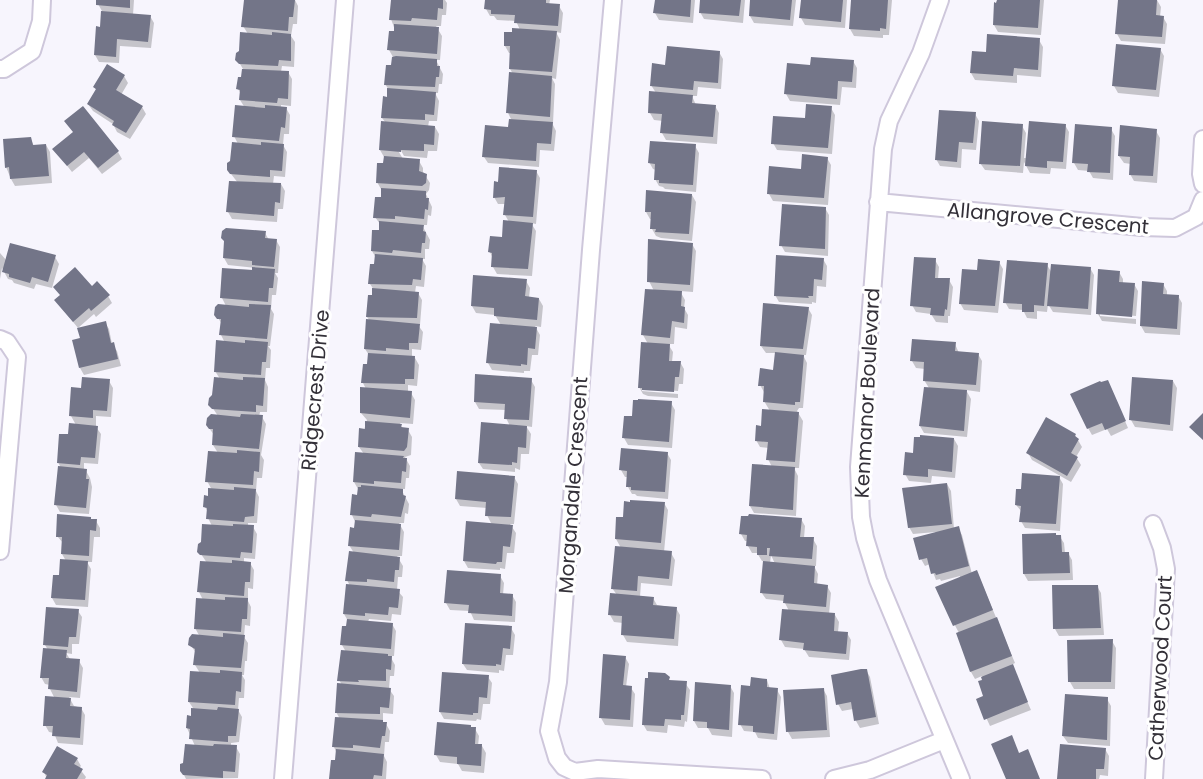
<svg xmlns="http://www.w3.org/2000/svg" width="1203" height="779" font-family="Poppins,sans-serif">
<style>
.shadow{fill:#0003;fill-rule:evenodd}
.building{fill:#737588}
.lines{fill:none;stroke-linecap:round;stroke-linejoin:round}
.minor-casing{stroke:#cec7db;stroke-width:20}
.minor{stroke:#fff;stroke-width:16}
.labels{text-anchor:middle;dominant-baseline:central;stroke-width:6;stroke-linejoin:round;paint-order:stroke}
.street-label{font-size:20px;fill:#333038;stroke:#fff}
</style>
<rect width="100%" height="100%" fill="#f7f5fd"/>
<!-- shadow -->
<path class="shadow" d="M98 0H134L133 15 150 16 154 23 151 48 120 46 119 63 99 62 95 55 101 29 102 11 98 4Z
M245 0H295L298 6 297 24H293L291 36 295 42 294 67 282 66 281 72H288L292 79 291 106 281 105V108H286L290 115 289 134H284L283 145 287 152 285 177 274 176 273 184H281L285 191 283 209H278L277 222 232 219 228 212 238 183 228 170 238 144 234 136 245 108 240 100 241 94 238 89 242 79 243 69 237 59 248 34 243 26Z
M393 0H445L447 3 446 15H442L441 26H436L442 36 440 60H436L443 74 442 84H439L438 93H435L439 101 437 121H429L428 127H435L439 134 437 151H428L427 158 404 156 398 145 396 147 403 159 419 161 423 168V172L430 183 429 190 426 194 432 207 431 216 428 215 427 225H422L430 240 429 249H425V259H422L426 266 424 287 416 286 415 293H418L422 300 420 325H418L423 332 421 350 412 349V358H415L419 365 417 386 408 385V393H411L415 400 413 424 400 423 403 429 408 430 412 437 411 455 405 457 410 466 409 478H406L405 489H401L409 504 408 514 405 513 404 523H399L404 532 402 556H397L403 566 402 577H398L397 590 403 597 401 615 392 614 391 621 369 619 368 622 392 624 396 631 394 656H390L395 665 394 676H390L389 689 394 696 393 714 383 713V724H386L390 731 389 742H385L384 756 387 762 386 779H331L337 762V754L334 747 340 719 336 712 342 685 339 680 346 652 342 645 348 628V621L344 614 350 586 347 580 354 553 349 545 356 524 352 515 358 496V489L354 482 364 454 359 447 367 420 361 413 366 389 363 383 369 355 365 349 370 321 367 317 373 297 374 290 370 284 376 258 372 251 380 232V224L375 217 382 199 381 189 377 182 384 165V157L380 150 386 123 382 118 389 90 385 84 392 67 393 57 389 50 396 33 391 19Z
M486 0H550L549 5 559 6 563 13 561 33 556 32 560 40 556 79 552 78 555 84 553 123H552L556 131 554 151 540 150 539 167 488 163 484 157 510 129 512 121 508 113 513 74 510 69 511 53H509L505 46 520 30 516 21 497 20 494 16H490L486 9Z
M656 0H695L693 23 659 20 655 13Z
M701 0H745L743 23 704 19 700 12Z
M752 0H796L793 26 754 23 750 16Z
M802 0H847L845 28 805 25 801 18Z
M852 0H892L889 35H883V38L854 36 850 29Z
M997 0H1044L1041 35 998 32 994 25Z
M1119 0H1157L1161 7 1160 17H1163L1167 24 1165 44 1121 41 1117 34Z
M1039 40 1043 47 1041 77 1017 75V83L975 80 971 73Z
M1160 49 1164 56 1159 97 1118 93 1114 86Z
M719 52 723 59 721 89 698 87 697 96H692L696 105 715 106 719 113 717 144 666 140 662 133 663 121 654 120 650 113 656 93 651 85 667 67Z
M853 61 857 68 856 88 842 87 840 105 790 101 786 94 811 66Z
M107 66 124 76 128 83 121 95 142 107 146 114 130 139 117 132 113 124 93 111 88 104 97 91 94 87Z
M831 108 835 115 832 154 777 150 773 143Z
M975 114 979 121 976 150 962 149 961 168 940 166 936 159Z
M1065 125 1069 132 1066 169 1051 168 1050 174 1030 173 1024 162 1023 173 985 170 980 163 1022 126 1026 133 1024 158H1027Z
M1111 129 1115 136 1113 180 1093 178 1089 171 1078 170 1074 163Z
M1156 131 1160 138 1157 183 1134 181 1130 174 1131 164 1124 163 1119 156Z
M30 138 34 146 46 145 50 152 52 183 15 186 11 179 6 167Z
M695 146 699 153 696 192 665 189 663 187 659 186 655 179 656 170 653 169 649 162Z
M54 149 118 152 122 159 102 174 89 158 72 172Z
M827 158 831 165 828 205 773 201 769 194 802 170Z
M536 171 540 178 536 224 531 223 536 231 532 276 497 274 493 267V259L490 252 503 238 509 222 505 215 506 204H498L494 197Z
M692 195 696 202 692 241 661 238 656 236 652 229V219H650L646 212Z
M825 208 829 215 828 256 785 252 781 245Z
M265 233 269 240H276L280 247 278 273H275L278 278 276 295H272L271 309 274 314 270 346H268L271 350 270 368H266L265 380 268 387 267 412H260L259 417H262L266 424 261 455 264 460 262 478H257L256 491 259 497 257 523H248V526L253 527 257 534 255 559 244 558V563H250L254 570 253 589 248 588V601L251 607 250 626 245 625 244 637 248 643 247 661H245L244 675H242L245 680 244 698H239L238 710 242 717 239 742 231 743V746L236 747 240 754 238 778 186 779 182 771 195 746 187 728 192 717 193 708 189 702 200 673 195 665 196 653 190 644 200 637 195 628 203 600 199 592 207 563 199 551 212 526 208 518V512L205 507 212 490 207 481 218 453 213 445 214 435 207 425 218 416 210 404 220 379 215 371 225 343 221 335 222 324 216 315 226 306 222 298 224 269 256 270V268L228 265 224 258Z
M692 244 696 251 693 292 680 291 685 300 684 308 688 315 687 329 675 327 674 344H668L673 352 672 362H680L684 369 683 384H679L678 391 642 388V391L678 394V398L648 396 643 394 639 387 648 344 643 335 654 291 649 281Z
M0 253 7 261 55 257 59 264 52 288 36 284 34 289 14 283 12 280 8 279 2 268 0 279Z
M823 259 827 266 826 287 817 286 816 303 812 302V304L779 302 775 295Z
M935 260 939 267 938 279 949 280 953 287 950 316H948V323L936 322 931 314 916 312 912 305Z
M999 262 1003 269 998 313 964 310 960 303 978 272Z
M1047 265 1052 273 1090 268 1094 275 1091 315 1053 312 1048 304 1047 312 1037 311V319L1027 318 1023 310 1009 309 1005 302Z
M1119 272 1123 279V283L1134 284 1138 291 1136 316 1100 313V316L1136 319V324L1102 321 1098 314Z
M475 276 526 281 530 288 529 298 539 299 543 306 541 327 535 326 540 335 538 355H532L530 371H524V373L492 370 488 363 501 325 495 315 476 313 472 306Z
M1163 284 1167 291V296H1178L1182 303 1180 335 1145 333 1141 326Z
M92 288 108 296 112 303 96 317 94 314 78 328 56 301 61 296Z
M808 308 812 315 806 355H803L807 363 803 408H799L797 411 803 421 799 468H794L798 476 796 516 754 513 750 506 772 467 768 459 769 448 760 447 756 440 770 411 764 401V392L760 385 774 371 776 353H766L761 346Z
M105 323 109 329 112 344 117 351 121 366 84 375 80 368 74 341 82 339Z
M955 344 959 353 978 354 982 361 980 392 966 390 971 399 967 437 924 433 920 426 929 388 924 380 925 369 916 368 912 361Z
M531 380 535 387 532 427 526 426 531 434 529 454H521L520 470 515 468V472L483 469 479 463 510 426 506 418V410L479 409 475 402Z
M109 381 113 388 111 417 96 416V427L101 434 98 464 84 463V470L86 471 90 478 92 487 89 514 60 512 56 505 61 468 58 462 76 425 71 416 82 389Z
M1173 381 1177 388 1173 431 1135 427 1131 420Z
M1111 388 1128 428 1111 436 1107 429 1092 435 1088 428Z
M671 403 675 410 672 448 628 445 624 438 633 418Z
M1075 435 1082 447 1076 457 1081 465 1071 482 1032 460 1028 453Z
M954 439 958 446 955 478 932 476 931 483 909 481 905 474 914 455Z
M667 453 671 460 668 499 637 496 635 494H632L628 487V477H625L621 470Z
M514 477 518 484 514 524H510L516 533 514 553H507L505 569 500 568V570L468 568 464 561 492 525 487 515V508L460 506 456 499Z
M1059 477 1063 484 1060 531 1025 528 1021 521 1022 512 1016 505Z
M947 484 951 491 954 529 958 528 962 535 972 574 980 579 1015 663 1011 665 1031 710 990 726 978 700 985 697 984 681 982 676 975 679 971 672 959 633 950 616 960 576 941 581 940 579 936 580 930 564 925 566 921 559 936 532 913 534 909 527Z
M664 503 668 510 664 552 671 553 675 560 672 586 641 583 640 597 653 598 657 605 676 608 680 615 678 646 627 642 623 635V623L614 622 610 615 617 595 612 588 621 548 616 539 617 519H625Z
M801 519 805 526 804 538 813 539 817 546 816 566H814L818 574 817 585 827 586 831 593 829 614 835 615 839 622 838 632 847 633 851 640 849 660 809 657 804 649 785 647 781 640 789 611 784 601 766 599 761 592 764 561H762L757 553H752L748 546V541H745L741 534ZM771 555 775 564 770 563Z
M92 521H96L100 528V537H94L92 562H87L91 569 88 607 56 605 52 598 66 561 62 554 63 543 57 536Z
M1057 537H1060L1064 543 1065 553H1068L1072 560 1073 580 1028 581 1024 574Z
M500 576 504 583 503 595H512L516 602 515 622 474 620 470 611 450 610 446 603Z
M1097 586 1101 593 1104 635 1059 636 1055 629Z
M78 611 82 617 79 644H72V654L66 653 70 659 79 661 83 668 80 698 69 697 74 706 81 708 85 715 83 745 58 743 54 733 49 732 45 725 55 699 50 689V685L45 684 41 677 48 650 45 645Z
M511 628 515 635 513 655H506L504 671 499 670V673L467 670 463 664Z
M1112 641 1116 648 1115 689H1074L1070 682Z
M625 657 629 664 626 687 631 688 635 694 633 727 605 725 601 718Z
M866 670 870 677 879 724 860 728 856 721 853 709 842 711 838 704Z
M488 677 492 683 490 704H483L481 720 477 719 476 721 444 719 440 712Z
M668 678 671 682 685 683 690 690 687 722 685 721 684 727 668 725 667 733 647 731 643 724Z
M767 680 770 689 777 690 781 697 777 740 758 738 755 732 744 731 740 724Z
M730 686 734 693 732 737 712 735 708 728H698L694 721Z
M823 689 827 696 830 737 792 739 788 732Z
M1107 699 1111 706 1110 746 1068 743 1063 736Z
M471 729H475L479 736 478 746H482L486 753 484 773 462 771 458 764 440 762 436 755Z
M1105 749 1109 756 1108 776 1100 775 1099 779H1059Z
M77 759 81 766 79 768 86 777 85 779H47L44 772Z"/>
<!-- building -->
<path class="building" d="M96 0H130V8L96 5Z
M244 0H295L293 17H289L288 31 241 27Z
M391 0H443V9L438 8 437 20 412 18 411 21 389 20Z
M485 0H546V3L560 4 558 26 514 23 515 15 491 14V10L484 9Z
M655 0H691L690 17 653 13Z
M700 0H741L739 16 699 13Z
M750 0H792L790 20 749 16Z
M801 0H843L841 22 799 18Z
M851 0H888L886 29 880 28V31L849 29Z
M997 0H1040L1038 28 993 25 994 2 996 3Z
M1118 0H1157L1156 15 1164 16 1162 37 1115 34Z
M101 11 151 15 148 42 117 39 116 57 94 55 96 26 100 27Z
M394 24 439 27 437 54 387 50 389 31H394Z
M512 28 557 31 552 72 509 69 510 46H504V32H512Z
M240 32 272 35V32L291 34V61L279 60 278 66 239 64 235 60 236 53 239 51Z
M987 34 1040 38 1038 70 1014 68 1013 76 970 73 972 51 986 52Z
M1116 44 1161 48 1156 90 1112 86Z
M667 46 720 51 718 83 694 81 693 90 650 86 652 63 665 65Z
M396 56 437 59V66H440L439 77H436L435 87 384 85 386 65H391L392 57Z
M811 57 854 60 852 82 838 81 837 99 784 94 787 63 810 65Z
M107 64 125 75 116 90 143 106 126 133 112 125 114 121 87 104 96 89 93 87Z
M242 69 289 71 288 99 278 98 277 103 239 100 240 90 236 89 238 77H241Z
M509 72 552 76 550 117 506 113Z
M387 88 436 92 434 115 425 114V120L381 118 383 96 387 97Z
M649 91 693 95 692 103 716 105 713 137 660 133 662 114 648 113Z
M806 104 832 106 828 148 771 144 773 116 805 118Z
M235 105 265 108V105L287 107 285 128 281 127 279 141 232 137Z
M83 106 119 151 98 168 84 152 67 166 52 149 73 132 64 121Z
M939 110 976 112 973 143 959 142 957 162 935 160Z
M509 119 553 122 551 144 537 143 536 161 482 157 485 125 508 127Z
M381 121 435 126 434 145 424 144V151L401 150V152L379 150Z
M982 121 1023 124 1020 166 979 164Z
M1029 121 1066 124 1063 162 1047 161V168L1025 166Z
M1075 124 1112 127 1110 173 1087 172 1088 164 1072 163Z
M1120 125 1157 129 1153 176 1129 175 1130 157 1118 156Z
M31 137 33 145 46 144 49 176 10 179 9 167 5 168 3 139Z
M650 141 696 144 693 185 659 183V180H654L655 164 648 163Z
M232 142 261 145V142L284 144 282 171 270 170V177L230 174 227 170V163L230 161Z
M802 154 828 157 824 198 767 194 769 166 801 169Z
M384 156 420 159 419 171 427 174 426 183 422 186 376 183 377 163H383Z
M499 167 537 170 533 217 503 215 505 197 493 198 494 181 498 182Z
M229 181 281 183 280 203 275 202 274 216 226 212Z
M381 188 426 191V198H429L428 210 425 209 424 219 395 216V219L373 218 375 197H381Z
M646 190 692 194 689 234 655 232 656 229H650L651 212H645Z
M782 204 826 207 825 249 779 246Z
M503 220 533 223 528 269 491 267 492 253 488 252 490 236 502 237Z
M379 221 424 225 423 231 426 232 425 243H422L421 253 393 250 392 253 371 251 372 230H379Z
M226 228 266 231 265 238 277 239 274 267 252 265V261L223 258 224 241 221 238 222 231Z
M648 239 693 243 690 285 647 282Z
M10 243 56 255 48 282 32 277 30 283 9 277V274L2 272Z
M375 254 423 258 421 280 413 279 412 285 368 284 370 264H374Z
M776 255 824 258 822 280 814 279 813 296H808L809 298 774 296Z
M914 257 936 258 935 278H950L947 310 945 309 944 316 930 315 931 308 910 306Z
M978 259 1000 261 995 306 959 304 962 269 977 270Z
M1007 260 1048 263 1044 306 1034 305V312H1022V304L1003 303Z
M1051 264 1091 267 1088 309 1047 306Z
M75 267 92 286 97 281 110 295 91 311 89 308 73 322 54 300 60 295 53 287Z
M252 267 275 269 273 288H269L268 302 220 298 222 268 252 270Z
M1098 269 1120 271 1119 282 1135 283 1132 317 1096 314Z
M473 275 527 279 525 296 539 298 537 320 494 316V308L471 306Z
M1142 281 1164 283 1163 294 1179 295 1177 329 1140 326Z
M372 288 419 292 417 318 366 317 368 295H372Z
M645 289 682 291 681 306 685 307 684 323 672 321 670 338 641 335Z
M763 303 809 307 803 349 760 346Z
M218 304 249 307V304L271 305 267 339 219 335 221 319H217L214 315 215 307Z
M366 319 420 324 418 343H409V350L386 348V351L364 349Z
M106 321 111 343 114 342 118 359 79 368 72 340 80 338 77 328Z
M490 323 537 327 535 349 528 348 527 365 521 364V366L486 363Z
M912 339 956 342 955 351 979 353 976 385 923 381 924 362 910 361Z
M216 340 245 343V340L268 342 266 362H262L261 375 214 372Z
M641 342 670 344 669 361H681L679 377H675L674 392 642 390V388H638Z
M775 352 804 355 800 402H795V405L763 402 764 386H758L760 368 773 370Z
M368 353 415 356 414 379H405V384L361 383 363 364H367Z
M475 374 532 378 529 420 504 419 505 404 474 402Z
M82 377 110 379 107 411 93 410V418L69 416 71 387 81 388Z
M214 377 243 380V377L265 378 263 406 256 405V412L212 409 208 405 209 398 212 395Z
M1132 377 1173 380 1170 425 1129 420Z
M1108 380 1126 421 1105 430 1102 423 1087 429 1070 394 1100 381 1101 382Z
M360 387 412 391 410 418 360 413Z
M924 387 967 390 964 431 919 426Z
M638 399 672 401 669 442 622 438 624 416H632L633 400H638Z
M762 409 799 412 795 462 766 460 768 442 755 441 756 425 761 426Z
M1203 413V440L1189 427Z
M211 414 240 417 241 414 263 415 259 449 212 445 213 429H209L206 425 207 418Z
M1046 417 1076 434 1075 436 1079 439 1071 453 1078 457 1067 476 1026 453Z
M365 421 402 424 401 427 409 428 407 447 404 451 358 447 359 428 365 429Z
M481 422 527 426 526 448 518 447 517 463 512 462V465L478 463Z
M69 423 98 426 95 458 81 457 80 465 57 463 59 434H68Z
M920 435 954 438 952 472 928 469V477L903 475 905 452 913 453 914 437H920Z
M621 448 668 452 665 492 631 490V487H626L627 471 619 470Z
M237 450 260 452 259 472 254 471 253 485 205 482 208 451 237 453Z
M355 452 404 456 403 458H407L406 472 402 471 401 483 374 481V484L353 482Z
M752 464 795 467 793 510 749 506Z
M58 466 87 469 86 479H89L86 508 54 505Z
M457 471 515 476 511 517 485 516 486 502 455 499Z
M1022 473 1060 476 1056 524 1019 522 1021 506 1015 505 1016 489H1021Z
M947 483 952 524 908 528 902 488Z
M361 485 403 489V495L406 496 401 517 372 514 371 517 350 515 352 494 357 495 358 487H361Z
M234 487 256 489 254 516 245 517 244 522 206 519 207 508 203 507 204 495 208 496V488L234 490Z
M630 500 665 502 661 543 615 539 616 517H623L624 501 630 502Z
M57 514 91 517V519H97L96 531 90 530 89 556 61 554 62 537H56Z
M749 514 802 518 800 537H814L812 559 769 556 770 548H767V555H757V547L746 546 747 535 739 534 741 516H748Z
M355 520 401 524 399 550 348 546 350 527 354 528Z
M466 521 513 525 510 547 503 546 502 562H497L496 564 463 561Z
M202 524 233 526V524L254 525 252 553 241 552 240 558 200 555 197 552 198 544 201 542Z
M959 526 969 566 936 575 935 573 931 574 927 558 919 560 913 538Z
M1056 533V535H1061L1062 552H1069L1070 573 1023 574 1022 534Z
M615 546 672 551 669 579 638 576 637 591 611 589Z
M349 551 400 557 399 570H395L394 582 367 579V582L345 581Z
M60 559 88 561 85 600 51 598 53 575H59Z
M232 560 251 562 250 582H245L244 596 197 592 200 561 232 563Z
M763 561 815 566 814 583 828 585 826 607 783 603 784 595 760 593Z
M447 570 501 574 500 593 513 594 512 616 468 613 469 605 444 603Z
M977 570 993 610 953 626 935 587Z
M346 584 400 589 398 608 389 607 388 615 365 613V616L343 614Z
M1052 585H1098L1101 628 1053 629Z
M610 593 654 597 653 605 677 607 674 639 621 635 622 616 608 615Z
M225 597 248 598 247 619H242L241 632 194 629 196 598 225 600Z
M46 607 79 609 76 637H69L68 647 43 645Z
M782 609 835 613 834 631 848 632 846 654 803 650 804 643 779 640Z
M997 617 1012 656 970 672 956 633Z
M347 619 393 623 391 649 340 645 342 626H346Z
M465 623 512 626 510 649 503 648 501 665 496 664V666L462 664Z
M223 633 245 635 241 668 193 665 195 649 188 645 189 638 192 634 223 637Z
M1113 639 1111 682H1068L1067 640Z
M43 648 67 650 66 658 80 659 77 692 48 689 49 678H40Z
M341 650 388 654V656H392L391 670 386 669V681L358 680 359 682 337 681Z
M603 654 626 656 623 685 632 686 630 720 599 718Z
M1013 664 1028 702 984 720 976 699 983 696 978 681 982 680 981 677Z
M861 669H867L876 717 854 721 851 702 836 705 831 675Z
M220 670 242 672 241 692 236 691 235 705 188 702 190 671 220 673Z
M442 672 489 675 487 698 479 697 478 713H473V715L439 712Z
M648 672 665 673 670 677 669 680 687 681 684 715H681V720L665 719 664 726 642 725 645 678H648Z
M751 677 767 679V687L778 688 774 734 753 732V726L738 725 741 685 750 686Z
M695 682 731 685 729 730 707 728V722L693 721Z
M337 683 391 688 389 708 380 707V714L335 713Z
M824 688 827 730 786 732 783 690Z
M1065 694 1108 697 1107 740 1062 736Z
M45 696 71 698 70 706 82 707 80 738 52 736 53 726H43Z
M218 707 239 709 236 736H228V742L189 739 190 729 186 728 187 715 191 716V708L217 710Z
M335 717 383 720V722H387L385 736H382L380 748 353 745V748L332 747Z
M437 722 471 725V727H476L475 744H482L481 766 457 764V757L434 755Z
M1012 735 1019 753 1028 749 1040 779H1006L991 744Z
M185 744 213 746 214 744 237 745 235 772 223 771V778L183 775 180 771V764L183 763Z
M1060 744 1106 748 1104 769H1096V779H1057Z
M57 746 78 758 74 764 83 769 77 779H45L47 775 42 772Z
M336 749 384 754 382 776 374 775 373 779H329L331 760H335Z"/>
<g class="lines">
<defs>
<path id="minor" d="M613 0 591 250 558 682 549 731 557 758 564 767 575 772 598 769 762 779
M940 0 921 53 889 121 883 149 859 467 861 517 865 538 878 580 961 779
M0 69H4L32 51 41 21 42 0
M1203 139 1201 174 1203 184
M878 202 1142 227 1175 228 1196 217 1203 200
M0 339 7 342 17 357 0 551
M1153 524 1162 548 1166 569 1154 779
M283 779 345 0
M834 779 870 770 944 740"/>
</defs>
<!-- minor casing -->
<use href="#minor" class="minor-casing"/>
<!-- minor -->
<use href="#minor" class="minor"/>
</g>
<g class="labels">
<!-- street labels -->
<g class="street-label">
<text transform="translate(1048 218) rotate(5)">Allangrove Crescent</text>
<text transform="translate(315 390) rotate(-85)">Ridgecrest Drive</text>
<text transform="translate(867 393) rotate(-87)">Kenmanor Boulevard</text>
<text transform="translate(573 485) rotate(-86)">Morgandale Crescent</text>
<text transform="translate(1160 668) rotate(-87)">Catherwood Court</text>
</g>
</g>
</svg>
